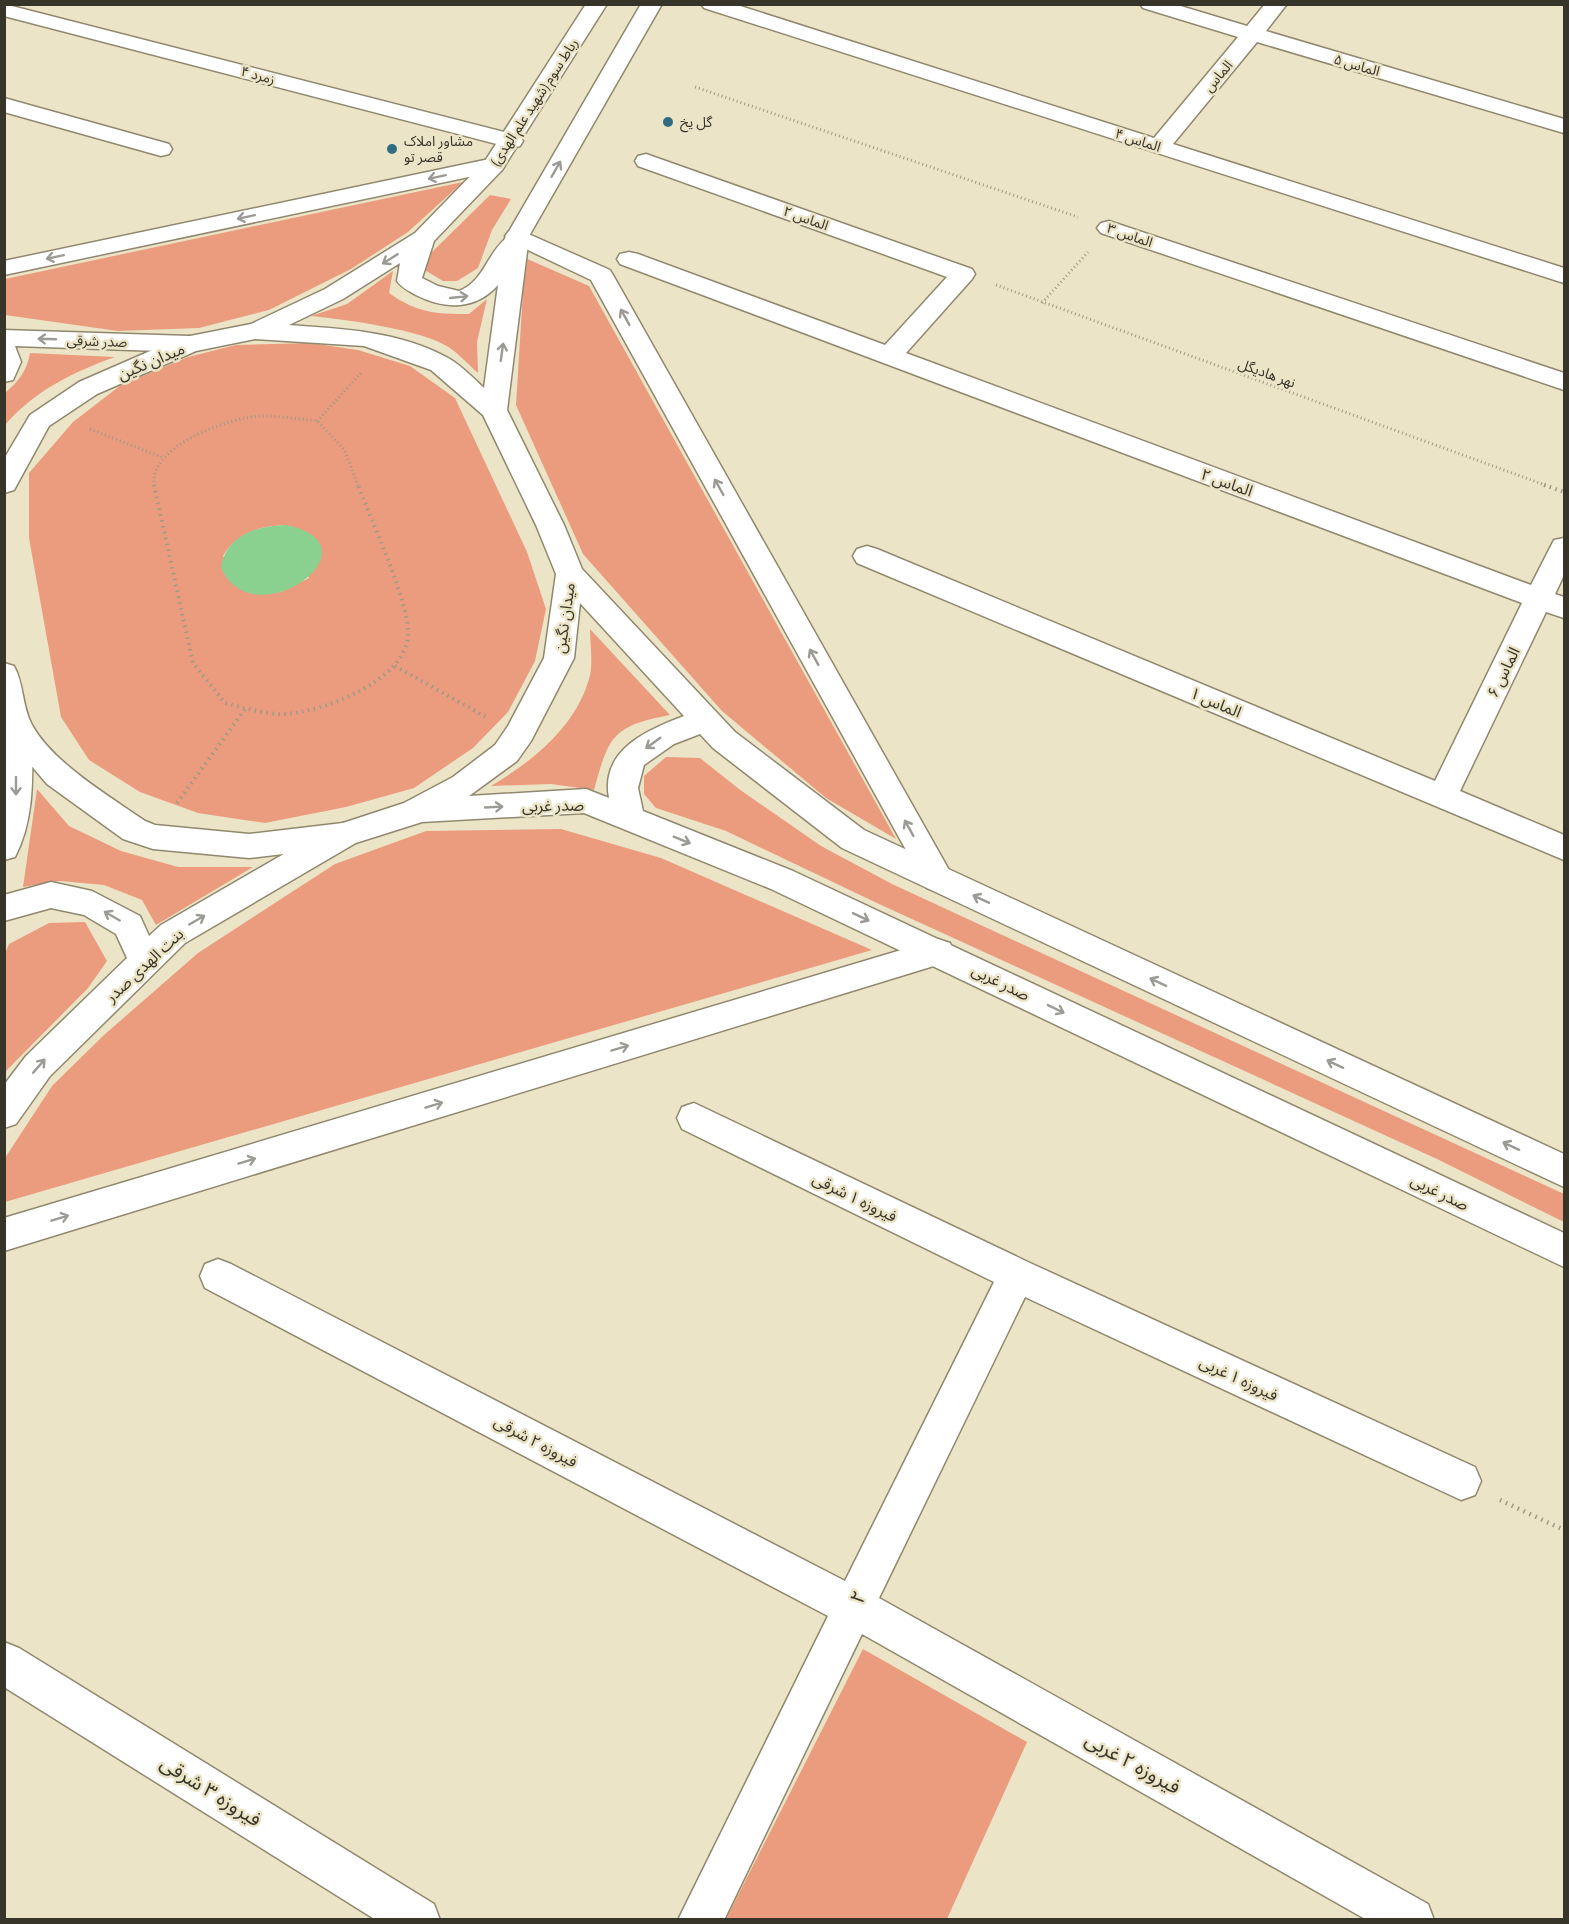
<svg xmlns="http://www.w3.org/2000/svg" width="1569" height="1924" font-family="'PT Sans Narrow','Noto Sans Arabic',sans-serif">
<style>
.green{fill:#eb9c7e;fill-rule:evenodd}
.water{fill:#8ad08f}
.lines{fill:none;stroke-linecap:round;stroke-linejoin:round}
.minor-casing{stroke:#90886e;stroke-width:3}
.major-casing{stroke:#90886e;stroke-width:3}
.path-far2{stroke:#a09a84;stroke-width:3;stroke-dasharray:1 3;stroke-linecap:butt}
.path-far1{stroke:#a09a84;stroke-width:4;stroke-dasharray:1.5 4.5;stroke-linecap:butt}
.path{stroke:#a09a84;stroke-width:4.5;stroke-dasharray:1.5 5;stroke-linecap:butt}
.minor{fill:#fff;fill-rule:evenodd}
.major{fill:#fff;fill-rule:evenodd}
.oneway{stroke:#9b9a94}
.poi-dot{fill:#2f6c82;stroke:#ece4c7;stroke-width:2}
.labels{text-anchor:middle;dominant-baseline:central;stroke-width:5;stroke-linejoin:round;paint-order:stroke}
.far-street-label{font-size:14px;fill:#373429;stroke:#ece4c7}
.far-poi-label{font-size:14px;fill:#373429;stroke:#ece4c7;text-anchor:start}
.street-label{font-size:16px;fill:#373429;stroke:#ece4c7}
.near-street-label{font-size:20px;fill:#373429;stroke:#ece4c7}
</style>
<rect width="100%" height="100%" fill="#ece4c7"/>
<!-- green -->
<path class="green" d="M463 182 408 232 351 269 269 310 199 328 118 331 5 315V279Z
M490 195 511 199 492 230 478 268 457 281H443L423 269 431 253Z
M525 258 589 286 896 839 826 798 722 711 583 554 516 405Z
M393 271 389 293C417 313 436 314 469 314L487 299 477 342 478 373C469 365 460 355 450 348 421 329 347 320 311 316L347 304Z
M310 343 358 350 410 366 455 398 527 552 546 609 535 661 508 712 473 748 414 788 346 807 265 823 198 813 140 792 89 760 61 717 29 538V473L73 422 121 385 188 357 236 345ZM286 525 309 578 281 592H247L223 556C237 532 260 526 286 525Z
M30 353 115 357C73 372 34 391 5 425V393C18 382 27 371 30 353Z
M590 629 670 715C613 726 609 735 594 790L551 784 491 786C533 761 578 725 590 675 593 661 590 643 590 629Z
M666 757 700 758 739 789 821 846 892 884 1564 1194V1222L1437 1159 879 904 726 831 656 808 644 794V776Z
M37 789 69 826 121 851 178 867H253L156 925 142 900 104 885 60 881 23 887Z
M561 829 661 858 872 950 5 1202V1158L52 1086 104 1035 198 953 335 864 426 831Z
M85 922 107 961 88 988 5 1072 4 956 9 944 49 923Z
M863 1649 1027 1742 947 1919H726Z"/>
<!-- water -->
<path class="water" d="M286 525C385 546 251 641 221 567 227 535 256 526 286 525Z"/>
<g class="lines">
<defs>
<path id="minor" d="M4 4 520 136 523 141 520 146 512 148 4 16Z
M701 4H734L1154 138 1238 37 1143 8 1140 4H1174L1247 26 1265 4H1287L1266 31 1564 119V133L1257 42 1173 144 1564 268V283L704 8Z
M4 98 169 144 172 149 169 154 161 156 4 112Z
M646 154 972 269 975 274 972 279 906 353 1531 585 1554 540 1564 538V575L1555 594 1564 597V618L1546 612 1460 791 1564 835V860L857 563 853 556 857 549 867 546 877 549 1435 781 1522 603 620 264 617 259 620 254 629 252 638 254 885 345 947 277 638 166 635 161 638 156Z
M494 158 502 160 505 165 502 170 4 275V261Z
M1109 221 1564 373V390L1101 233 1097 228 1101 223Z
M517 229 610 270 613 275 949 870 954 879 949 888 938 892 927 888 591 280 509 241 505 236 509 231Z
M4 330 189 336 198 338 202 344 198 350 189 352 15 346 21 362 13 380 4 382Z
M17 717 28 720 32 728C32 771 36 817 15 857L4 860V723Z
M343 823 354 826 359 835 354 844 185 943 50 1076 16 1124 4 1128V1085L26 1056 127 958 116 934 84 915 51 908 4 921V895L51 882 92 891 140 916 149 936 161 925 332 826Z
M938 939 950 943 954 952 950 961 4 1251V1218Z
M694 1103 1030 1263 1475 1467 1481 1481 1475 1495 1461 1500 1025 1297 879 1598 1428 1904 1434 1920H1367L862 1634 724 1920H678L828 1616 205 1288 200 1276 205 1264 218 1259 231 1264 845 1581 994 1282 682 1129 677 1118 682 1107Z
M4 1642 19 1648 434 1904 440 1920H376L4 1687Z"/>
<path id="major" d="M586 4H607L502 170 434 241 422 278 438 286 459 291C483 282 487 255 504 240L641 4H662L529 236 507 410 564 525 582 569 735 732 864 830 1564 1154V1187L842 848 713 748 700 734 674 744 644 765 638 788 643 811 793 871 1564 1233V1267L771 889 584 813 422 822 343 847 249 858 153 849 123 839 47 784 6 736 4 663 14 666C24 684 22 707 32 725 53 763 109 796 145 821L155 825 249 834 343 823 404 803 453 777 495 745 508 726 544 658 556 574 536 525 483 415 431 370 364 346 255 339 196 351 97 394 49 426 14 490 4 493V459L30 415 79 382 180 338 251 324 325 289 415 233 485 161ZM400 263 397 281C402 288 409 291 416 295 445 310 476 310 498 285L484 388C473 378 461 365 448 358 399 331 343 329 289 325L343 299ZM580 603 684 716C647 730 600 750 609 798L586 789 469 796 517 761 531 741 574 658Z"/>
</defs>
<!-- minor casing -->
<use href="#minor" class="minor-casing"/>
<!-- major casing -->
<use href="#major" class="major-casing"/>
<!-- path-far2 -->
<path class="path-far2" d="M695 87 1078 217
M996 285 1548 486
M1042 303 1088 252
M317 421 363 371
M90 429 164 458
M154 486C148 446 230 417 261 416 280 416 299 419 317 421L344 449 358 486"/>
<!-- path-far1 -->
<path class="path-far1" d="M154 485 193 663 225 703C244 708 264 714 283 714 321 713 405 681 408 636 410 603 371 520 358 485
M1544 485 1564 492
M395 666 486 717
M177 803 245 709"/>
<!-- path -->
<path class="path" d="M1500 1500 1564 1530"/>
<!-- minor -->
<use href="#minor" class="minor"/>
<!-- major -->
<use href="#major" class="major"/>
</g>
<!-- one-way arrows -->
<defs><path id="oneway-shaft" d="M-6 0H5M1.5-3L5.5 0L1.5 3" fill="none" stroke-width="1.6" stroke-linecap="round" stroke-linejoin="round" transform="scale(1.5)"/></defs>
<g class="oneway">
<use href="#oneway-shaft" transform="translate(556 169) rotate(-60)"/>
<use href="#oneway-shaft" transform="translate(437 177) rotate(168)"/>
<use href="#oneway-shaft" transform="translate(246 217) rotate(168)"/>
<use href="#oneway-shaft" transform="translate(55 257) rotate(168)"/>
<use href="#oneway-shaft" transform="translate(390 259) rotate(148)"/>
<use href="#oneway-shaft" transform="translate(459 297) rotate(-6)"/>
<use href="#oneway-shaft" transform="translate(625 317) rotate(-119)"/>
<use href="#oneway-shaft" transform="translate(47 339) rotate(-178)"/>
<use href="#oneway-shaft" transform="translate(502 352) rotate(-82)"/>
<use href="#oneway-shaft" transform="translate(719 487) rotate(-119)"/>
<use href="#oneway-shaft" transform="translate(814 657) rotate(-119)"/>
<use href="#oneway-shaft" transform="translate(653 743) rotate(144)"/>
<use href="#oneway-shaft" transform="translate(16 786) rotate(90)"/>
<use href="#oneway-shaft" transform="translate(494 807) rotate(-3)"/>
<use href="#oneway-shaft" transform="translate(909 828) rotate(-119)"/>
<use href="#oneway-shaft" transform="translate(682 840) rotate(22)"/>
<use href="#oneway-shaft" transform="translate(981 899) rotate(-155)"/>
<use href="#oneway-shaft" transform="translate(112 916) rotate(-150)"/>
<use href="#oneway-shaft" transform="translate(861 917) rotate(25)"/>
<use href="#oneway-shaft" transform="translate(197 920) rotate(-30)"/>
<use href="#oneway-shaft" transform="translate(1158 982) rotate(-155)"/>
<use href="#oneway-shaft" transform="translate(1056 1009) rotate(26)"/>
<use href="#oneway-shaft" transform="translate(620 1048) rotate(-17)"/>
<use href="#oneway-shaft" transform="translate(1335 1064) rotate(-155)"/>
<use href="#oneway-shaft" transform="translate(39 1066) rotate(-49)"/>
<use href="#oneway-shaft" transform="translate(434 1105) rotate(-17)"/>
<use href="#oneway-shaft" transform="translate(1511 1146) rotate(-155)"/>
<use href="#oneway-shaft" transform="translate(247 1161) rotate(-17)"/>
<use href="#oneway-shaft" transform="translate(60 1218) rotate(-17)"/>
</g>
<!-- markers -->
<g class="poi-dot">
<circle cx="668" cy="122" r="6"/>
<circle cx="392" cy="149" r="6"/>
</g>
<g class="labels">
<!-- far-street labels -->
<g class="far-street-label">
<text transform="translate(1357 65) rotate(16)">الماس ۵</text>
<text transform="translate(258 75) rotate(15)">زمرد ۴</text>
<text transform="translate(1218 76) rotate(-50)">الماس</text>
<text transform="translate(534 102) rotate(-57)">رباط سوم (شهید علم الهدی)</text>
<text transform="translate(1138 140) rotate(18)">الماس ۴</text>
<text transform="translate(806 218) rotate(20)">الماس ۲</text>
<text transform="translate(1130 235) rotate(19)">الماس ۳</text>
<text transform="translate(97 341) rotate(2)">صدر شرقی</text>
<text transform="translate(1267 373) rotate(20)">نهر هادیگل</text>
</g>
<!-- far-poi labels -->
<g class="far-poi-label">
<text x="680" y="122">گل یخ</text>
<text x="404" y="141">مشاور املاک<tspan x="404" dy="16">قصر تو</tspan></text>
</g>
<!-- street labels -->
<g class="street-label">
<text transform="translate(151 361) rotate(-23)">میدان نگین</text>
<text transform="translate(1227 482) rotate(20)">الماس ۲</text>
<text transform="translate(564 618) rotate(-82)">میدان نگین</text>
<text transform="translate(1503 672) rotate(-64)">الماس ۶</text>
<text transform="translate(1216 702) rotate(23)">الماس ۱</text>
<text transform="translate(553 805) rotate(-1)">صدر غربی</text>
<text transform="translate(144 965) rotate(-43)">بنت الهدی صدر</text>
<text transform="translate(1001 982) rotate(26)">صدر غربی</text>
<text transform="translate(1440 1192) rotate(26)">صدر غربی</text>
<text transform="translate(855 1197) rotate(26)">فیروزه ۱ شرقی</text>
<text transform="translate(1239 1378) rotate(25)">فیروزه ۱ غربی</text>
<text transform="translate(536 1441) rotate(28)">فیروزه ۲ شرقی</text>
</g>
<!-- near-street labels -->
<g class="near-street-label">
<text transform="translate(858 1597) rotate(-64)">۲</text>
<text transform="translate(1133 1763) rotate(29)">فیروزه ۲ غربی</text>
<text transform="translate(211 1791) rotate(32)">فیروزه ۳ شرقی</text>
</g>
</g>
<!-- border -->
<rect width="1569" height="1924" fill="none" stroke="#373429" stroke-width="12"/>
</svg>
